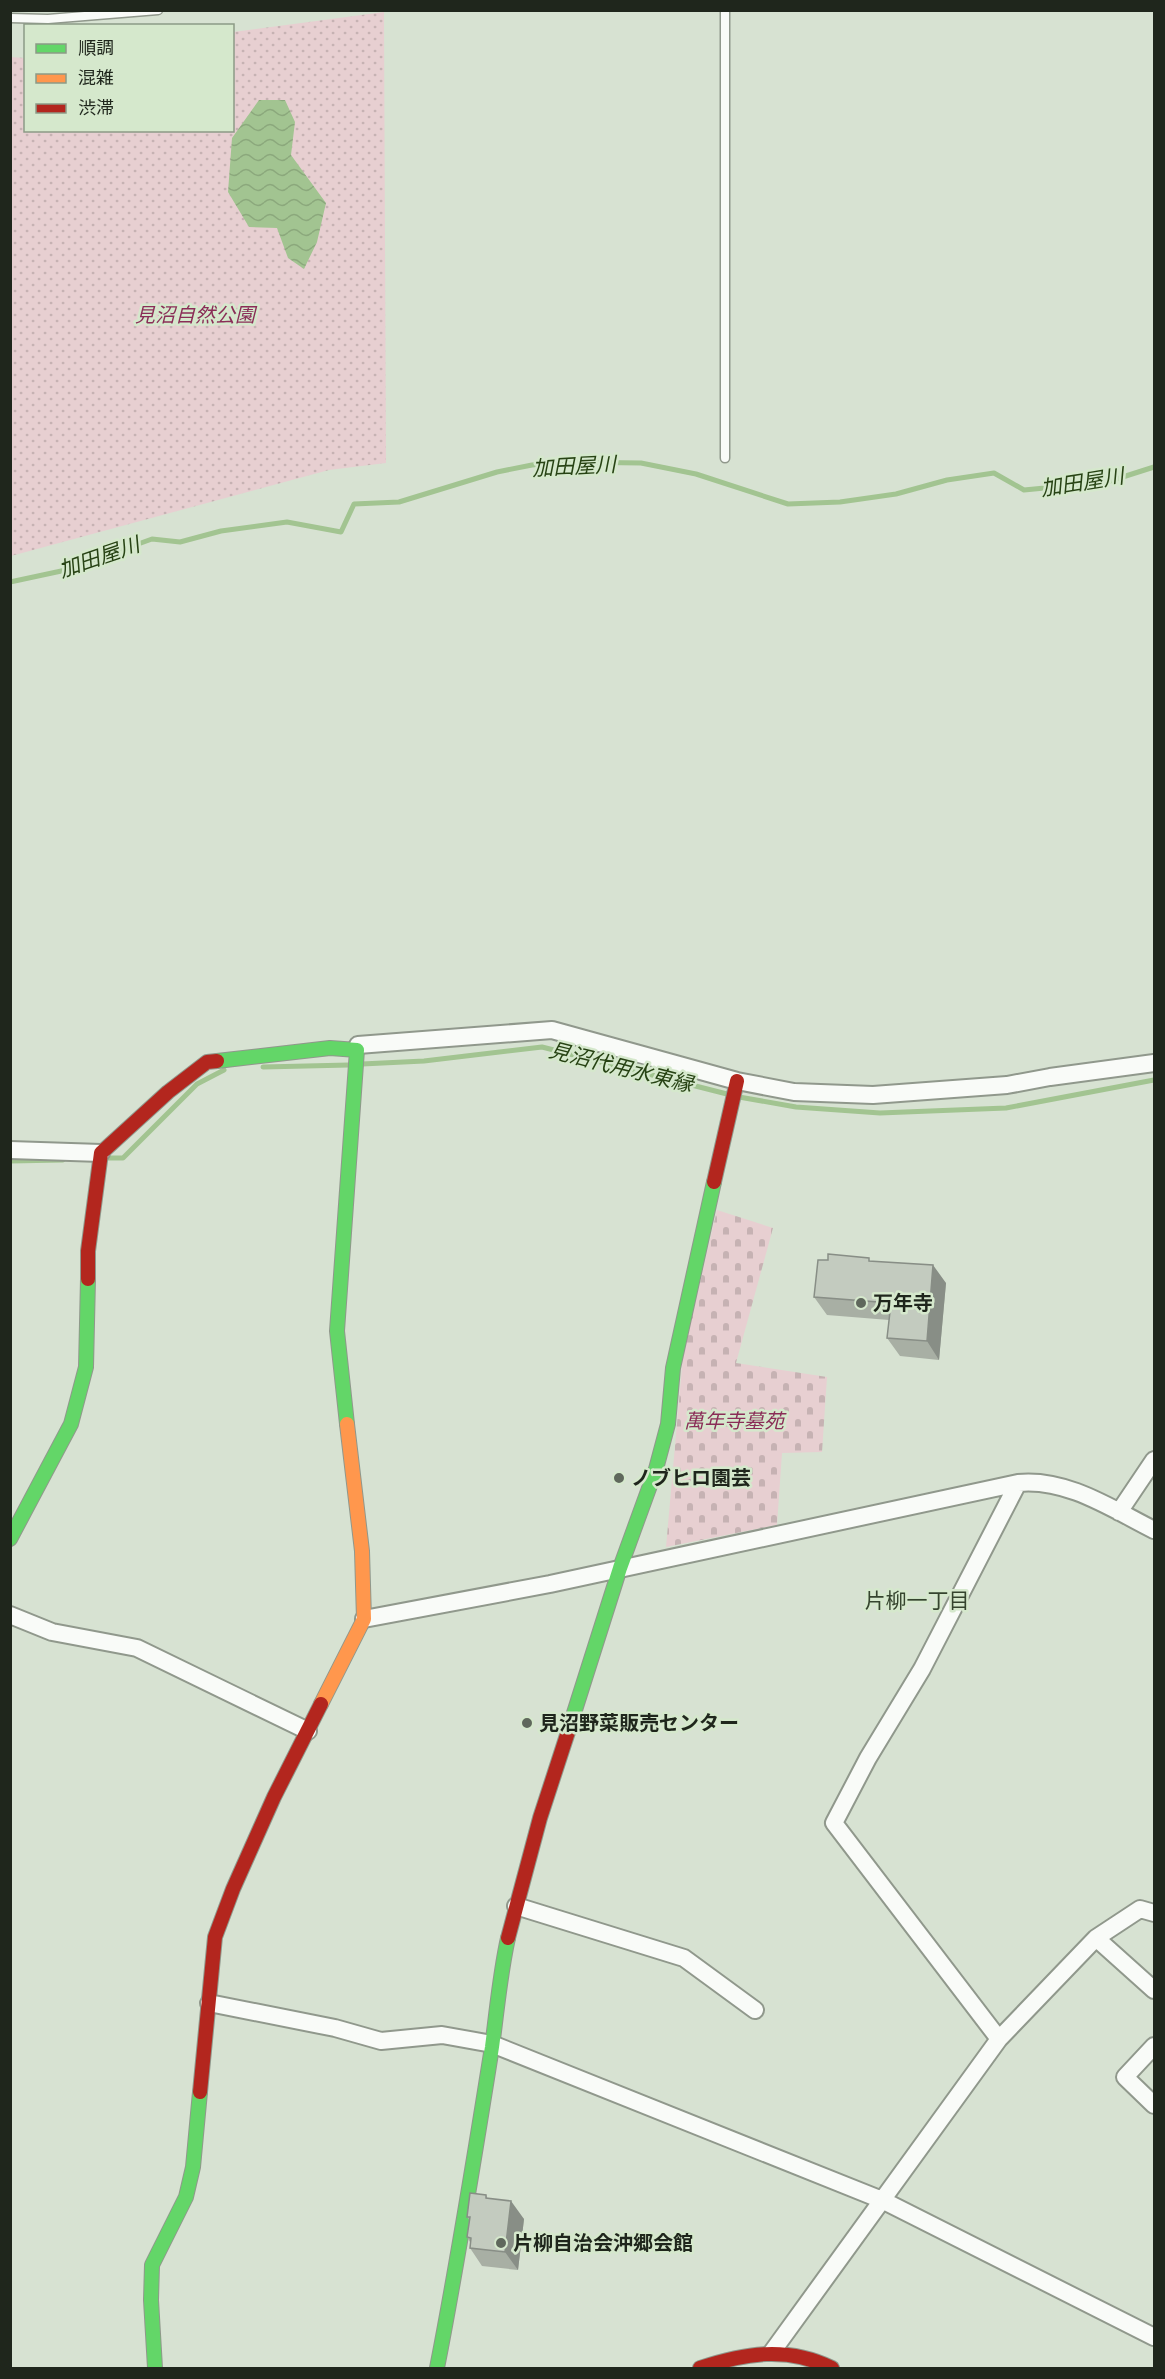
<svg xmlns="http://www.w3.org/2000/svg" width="1165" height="2379" font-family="'Zilla Slab','Noto Sans JP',serif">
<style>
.cemetery{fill:url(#cemetery-stones)}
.park{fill:url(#park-dots)}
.water{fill:url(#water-waves)}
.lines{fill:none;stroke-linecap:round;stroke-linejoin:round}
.stream{stroke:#a2c491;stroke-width:5}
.lane-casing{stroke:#90988c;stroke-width:11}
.street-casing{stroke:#90988c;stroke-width:20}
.fast-casing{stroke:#90988c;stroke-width:16}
.slow-casing{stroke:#90988c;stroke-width:16}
.jam-casing{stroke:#90988c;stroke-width:16}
.lane{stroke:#f9fbf8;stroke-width:8}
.street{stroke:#f9fbf8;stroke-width:16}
.fast{stroke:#63d668;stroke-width:14}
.slow{stroke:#ff974d;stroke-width:14}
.jam{stroke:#b3261e;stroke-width:14}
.wall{fill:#a8afa4}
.shaded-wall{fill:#888e86}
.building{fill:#c3cbbf;stroke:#888e86;stroke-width:1.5}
.poi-dot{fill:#5f685c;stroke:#d5e8cc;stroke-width:2}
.labels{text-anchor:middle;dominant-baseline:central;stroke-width:5;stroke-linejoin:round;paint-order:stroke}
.park-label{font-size:20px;font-style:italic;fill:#8a2d57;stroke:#d5e8cc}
.poi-label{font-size:20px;font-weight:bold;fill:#1f261c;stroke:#d5e8cc;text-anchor:start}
.water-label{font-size:21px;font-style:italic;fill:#274314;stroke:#d5e8cc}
.neighbourhood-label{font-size:21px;fill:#35442e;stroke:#d5e8cc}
</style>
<defs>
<pattern id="cemetery-stones" width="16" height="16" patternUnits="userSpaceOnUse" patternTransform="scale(1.5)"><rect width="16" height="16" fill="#e7cfd1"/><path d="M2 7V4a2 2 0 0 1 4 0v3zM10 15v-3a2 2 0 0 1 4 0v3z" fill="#c6b2b3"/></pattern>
<pattern id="park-dots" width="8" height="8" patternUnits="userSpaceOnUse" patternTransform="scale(1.5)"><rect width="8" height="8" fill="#e7cfd1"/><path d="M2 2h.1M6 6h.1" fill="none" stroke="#c6b2b3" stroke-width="1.8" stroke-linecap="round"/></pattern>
<pattern id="water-waves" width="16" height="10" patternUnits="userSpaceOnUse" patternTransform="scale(1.5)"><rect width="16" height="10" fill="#a2c491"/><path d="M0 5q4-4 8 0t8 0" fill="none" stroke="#8ba87c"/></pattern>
</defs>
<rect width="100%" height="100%" fill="#d7e2d2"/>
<!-- cemetery -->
<path class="cemetery" d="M717 1210 773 1228 736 1363 827 1377 822 1452 782 1453 777 1525 666 1547 683 1356Z"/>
<!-- park -->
<path class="park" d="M384 12 386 463 329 470 11 556 10 57 25 58 26 130H232L233 32Z"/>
<!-- water -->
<path class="water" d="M259 100H285L295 122 291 155 326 203 317 242 304 269 288 258 277 228 249 227 228 192 232 138Z"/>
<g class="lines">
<!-- stream -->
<path class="stream" d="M10 582 66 570 152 539 180 542 221 531 287 522 341 532 354 504 399 502 497 472 532 465 565 462 641 463 696 474 788 504 840 502 896 494 947 480 994 473 1024 490 1107 482 1154 467
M362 1064 424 1061 542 1047 727 1094
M263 1067 349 1065
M739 1097 796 1107 880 1113 1006 1108 1154 1080
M108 1158H123L197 1084 224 1070
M10 1161 63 1160"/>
<defs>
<path id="lane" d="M725 10V458
M10 18 48 19 158 10"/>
<path id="street" d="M358 1045 552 1030 737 1081 794 1092 873 1095 1007 1085 1050 1077 1154 1063
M10 1150 101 1153
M1119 1512 1154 1460
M10 1615 52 1632 137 1648 308 1731
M364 1619 550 1584 1018 1483C1067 1478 1112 1509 1154 1530
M516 1906 684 1958 755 2010
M1096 1938 1154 1990
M209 2003 335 2028 381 2041 442 2035 492 2044 882 2200 1154 2337
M999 2039 834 1823 868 1758 922 1669 1018 1483
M1154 2046 1125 2077 1154 2105
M772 2352 999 2039 1096 1938 1140 1909 1154 1913"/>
<path id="fast" d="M217 1061 330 1048 357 1050 337 1331 347 1424
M10 1539 71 1424 86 1367 88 1279
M568 1732 620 1568 656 1469 668 1424 673 1368 714 1182
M155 2368 151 2300 152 2265 186 2197 193 2167 200 2092
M437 2368C458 2261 475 2154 492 2047 497 2010 500 1974 508 1938"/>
<path id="slow" d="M321 1704 364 1619 362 1551 347 1424"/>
<path id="jam" d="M714 1182 737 1081
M88 1279V1251L101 1153 168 1092 207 1062 217 1061
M508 1938 540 1818 568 1732
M200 2092 215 1937 233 1889 274 1797 321 1704
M700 2368C745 2353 787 2346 832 2368"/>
</defs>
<!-- lane casing -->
<use href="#lane" class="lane-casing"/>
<!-- street casing -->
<use href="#street" class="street-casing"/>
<!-- fast casing -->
<use href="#fast" class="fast-casing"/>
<!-- slow casing -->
<use href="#slow" class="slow-casing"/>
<!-- jam casing -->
<use href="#jam" class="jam-casing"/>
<!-- lane -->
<use href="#lane" class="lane"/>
<!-- street -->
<use href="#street" class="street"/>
<!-- fast -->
<use href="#fast" class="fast"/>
<!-- slow -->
<use href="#slow" class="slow"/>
<!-- jam -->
<use href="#jam" class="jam"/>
</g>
<!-- wall -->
<path class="wall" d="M872 1262 946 1283 939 1360 900 1356 887 1338 889 1320 827 1315 814 1297Z
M486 2195 488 2199 524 2219 518 2270 482 2266 470 2248V2242L467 2237 469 2220 467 2217Z"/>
<!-- shaded-wall -->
<path class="shaded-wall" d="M933 1265 946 1283 939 1360 927 1341Z
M511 2201 524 2219 518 2270 505 2252Z"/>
<!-- building -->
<path class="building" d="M828 1254 869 1258V1261L933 1265 927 1341 887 1338 891 1303 814 1297 818 1260H828Z
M470 2193 486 2195V2198L511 2201 505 2252 470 2248 471 2238 467 2237 470 2217H467Z"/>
<!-- markers -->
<g class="poi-dot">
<circle cx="861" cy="1303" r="6"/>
<circle cx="619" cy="1478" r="6"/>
<circle cx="527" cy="1723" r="6"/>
<circle cx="501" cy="2243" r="6"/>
</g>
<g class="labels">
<!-- park labels -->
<g class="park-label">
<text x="195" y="315">見沼自然公園</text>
<text x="734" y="1421">萬年寺墓苑</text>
</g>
<!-- poi labels -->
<g class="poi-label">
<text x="873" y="1303">万年寺</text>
<text x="631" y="1478">ノブヒロ園芸</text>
<text x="539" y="1723">見沼野菜販売センター</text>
<text x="513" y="2243">片柳自治会沖郷会館</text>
</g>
<!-- water labels -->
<g class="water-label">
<text transform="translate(574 466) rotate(-3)">加田屋川</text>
<text transform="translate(1082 482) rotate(-9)">加田屋川</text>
<text transform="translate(99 557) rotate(-19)">加田屋川</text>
<text transform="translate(621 1067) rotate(14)">見沼代用水東縁</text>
</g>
<!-- neighbourhood labels -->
<g class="neighbourhood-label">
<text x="917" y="1600">片柳一丁目</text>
</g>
</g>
<!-- border -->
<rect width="1165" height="2379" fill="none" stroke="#1f261c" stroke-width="24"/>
<!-- legend -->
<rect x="24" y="24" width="210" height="108" fill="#d5e8cc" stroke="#8c9a86" stroke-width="1.5"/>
<rect x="36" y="44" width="30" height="9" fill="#63d668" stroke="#8c9a86" stroke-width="1.5"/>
<text x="78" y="54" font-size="18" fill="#1f261c">順調</text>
<rect x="36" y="74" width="30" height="9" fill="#ff974d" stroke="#8c9a86" stroke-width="1.5"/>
<text x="78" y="84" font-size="18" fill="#1f261c">混雑</text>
<rect x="36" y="104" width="30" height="9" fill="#b3261e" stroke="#8c9a86" stroke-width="1.5"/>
<text x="78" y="114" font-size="18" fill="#1f261c">渋滞</text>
</svg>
